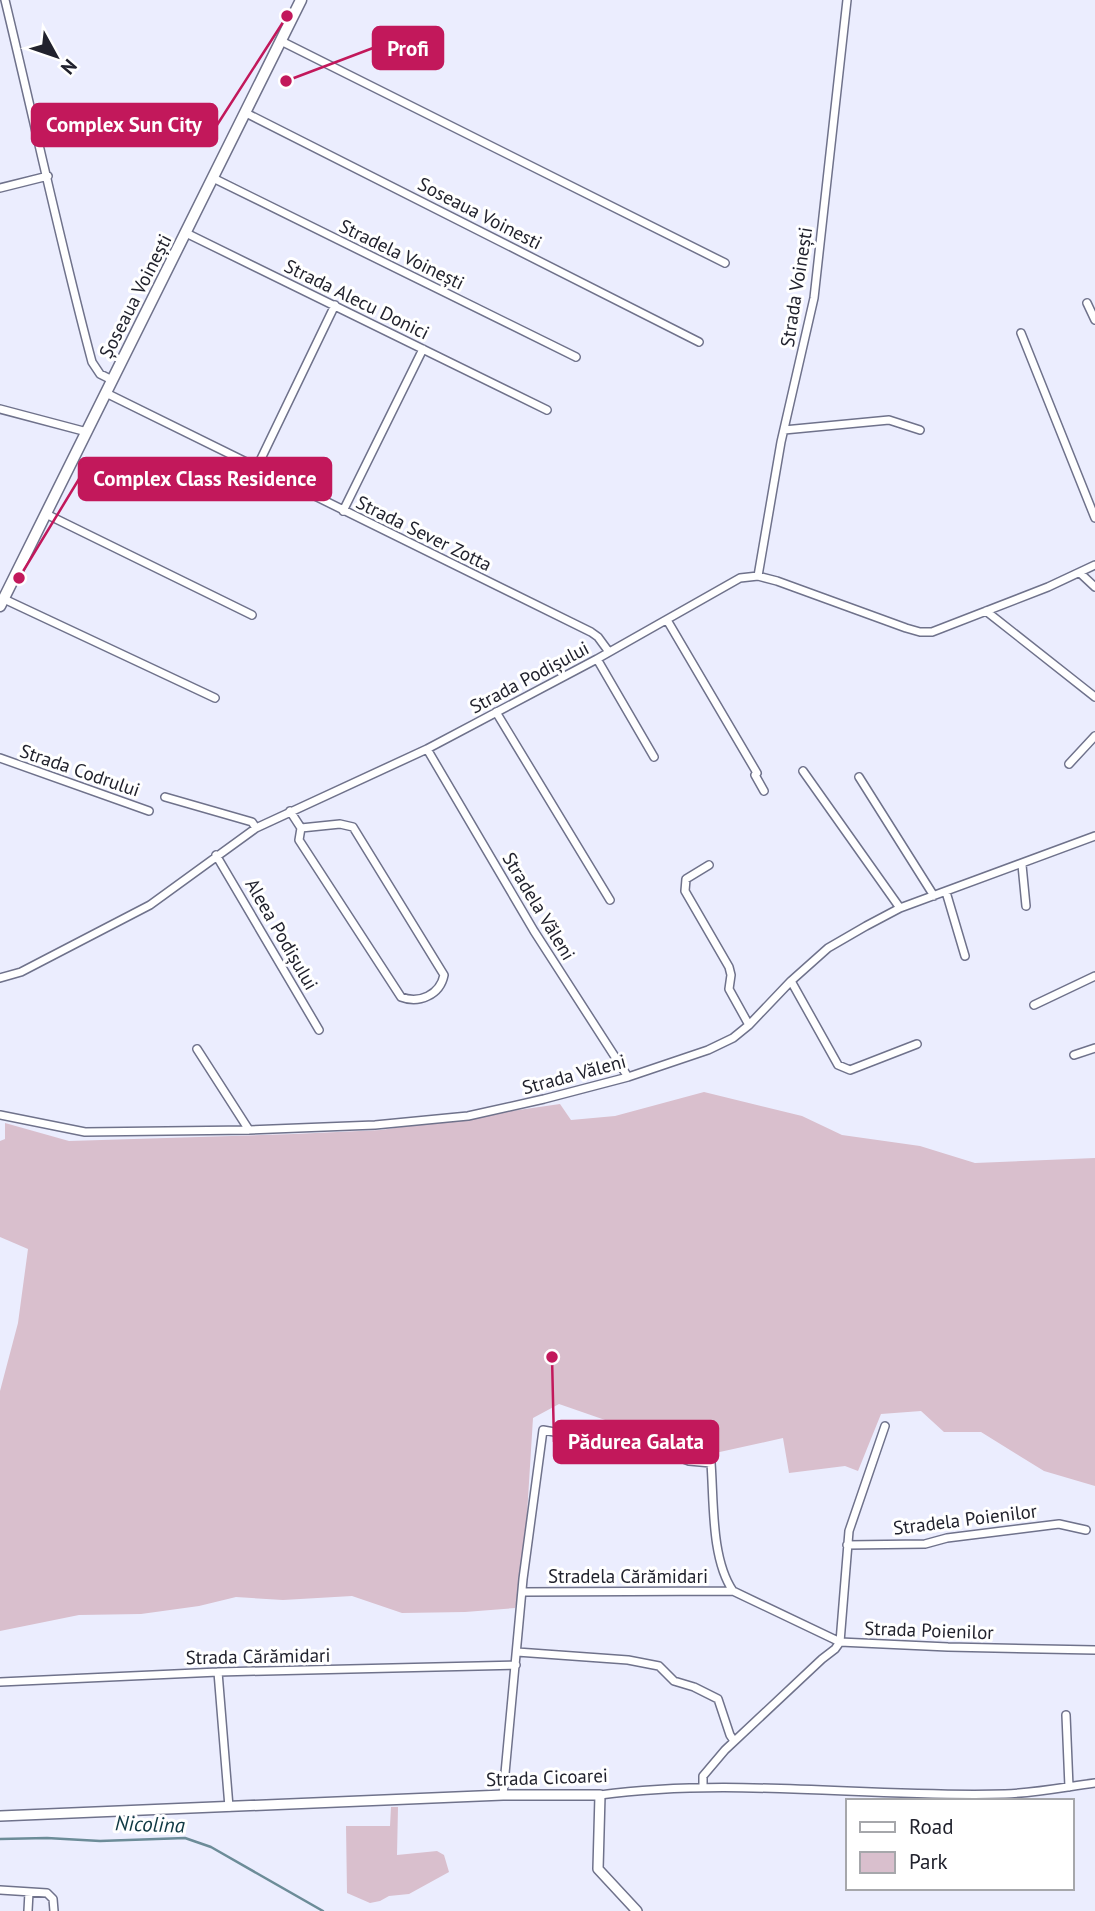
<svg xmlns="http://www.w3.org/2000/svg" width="1095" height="1911" font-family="'PT Sans',sans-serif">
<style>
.green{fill:#d9bfcd}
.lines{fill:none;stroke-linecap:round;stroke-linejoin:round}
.stream{stroke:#6c8c98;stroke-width:2.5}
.minor-casing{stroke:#6f728b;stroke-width:10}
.tertiary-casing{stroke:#6f728b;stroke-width:12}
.secondary-casing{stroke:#6f728b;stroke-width:13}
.minor{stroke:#fff;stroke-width:7}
.tertiary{stroke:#fff;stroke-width:9}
.secondary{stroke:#fff;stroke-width:10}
.labels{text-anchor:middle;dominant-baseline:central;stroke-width:6;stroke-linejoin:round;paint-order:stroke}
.street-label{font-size:19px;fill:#21222d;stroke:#fff}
.water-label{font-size:21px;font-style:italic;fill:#0f3943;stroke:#fff}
.leader{fill:none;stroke:#c2185b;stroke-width:2.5}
.callout-dot{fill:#c2185b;stroke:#fff;stroke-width:2.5}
.callout{fill:#c2185b;stroke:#c2185b;stroke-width:2.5}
.callout-label{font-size:21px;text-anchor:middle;font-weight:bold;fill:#fff}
</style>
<rect width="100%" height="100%" fill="#ebedfe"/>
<!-- green -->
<path class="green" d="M704 1092 802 1116 842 1135 920 1146 975 1163 1095 1158V1486L1044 1471 981 1432H944L921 1411 881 1414 858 1471 845 1466 789 1473 783 1438 706 1455 559 1404 533 1418 523 1579 515 1608 465 1612 402 1613 352 1596 283 1600 236 1597 199 1606 141 1614 79 1615 0 1631V1391L18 1323 28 1249 0 1237V1141L5 1139V1123L69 1141 294 1134 381 1130 560 1104 571 1120 615 1116Z
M391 1807H398L397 1855 437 1851 444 1855 449 1872 409 1894 389 1896 380 1901 370 1903 347 1893 346 1826H390Z"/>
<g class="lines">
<!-- stream -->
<path class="stream" d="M0 1839 47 1838 100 1841 185 1838 211 1847 323 1911"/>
<defs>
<path id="minor" d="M5 0C34 120 60 242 92 362L100 374 112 380
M281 41 725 263
M246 113 699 342
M213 178 576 357
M0 188 48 176
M186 233 547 410
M1087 303 1095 320
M1021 333 1095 518
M106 393 591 632 598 637 609 652
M0 409 87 432
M784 430 889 420 920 430
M257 467 335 305
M343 511 423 349
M46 514 252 615
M1080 573 1095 587
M758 576 781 442 814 298 847 0
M4 599 215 698
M986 611 1095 697
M667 620 757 773 755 775 764 791
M597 659 654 757
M496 712 610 900
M427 749 534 931 628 1077
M0 758 149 811
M1069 764 1095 736
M803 771 900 908
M859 777 934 896
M165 797 252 822 256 828
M290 811 301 828
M340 824 353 827 444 975C440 995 419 1004 401 997L299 840 301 828Z
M216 855 319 1030
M709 865 686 879 685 891 729 967 731 975 729 989 749 1025
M1022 865 1026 906
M946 892 965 956
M0 978 21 972 150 905 256 828 427 749 597 659 740 578 758 576 777 581 906 628 920 632H932L1048 587 1095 565
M791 981 838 1065 850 1070 917 1044
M1034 1005 1095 976
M197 1049 249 1130
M1074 1055 1095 1048
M0 1115 85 1132 249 1130 375 1125 468 1116 544 1099 628 1077 708 1050 733 1038 749 1025 791 981 828 948 866 926 900 908 1095 836
M847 1545 925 1544 947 1538 1059 1524 1086 1530
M523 1592 733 1591 840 1642 948 1647 1095 1650
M517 1652 628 1660 659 1666 674 1681 694 1687 718 1699 730 1735 734 1741
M218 1672 229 1807
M0 1682 218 1672 516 1665
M1066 1715 1069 1787
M703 1787V1776L725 1750 822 1659 835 1649 840 1642 849 1531 885 1426
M503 1795 523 1579 543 1430 663 1451 689 1461 711 1463C714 1502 711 1559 733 1591
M600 1795C734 1777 870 1798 1005 1794 1035 1793 1065 1787 1095 1783
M0 1890 47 1893 53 1899 54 1911
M28 1911 29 1892"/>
<path id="tertiary" d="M0 1816 503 1795H600L598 1869 637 1911"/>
<path id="secondary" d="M0 606 301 0"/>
</defs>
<!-- minor casing -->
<use href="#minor" class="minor-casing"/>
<!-- tertiary casing -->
<use href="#tertiary" class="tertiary-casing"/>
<!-- secondary casing -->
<use href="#secondary" class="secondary-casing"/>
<!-- minor -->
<use href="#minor" class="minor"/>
<!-- tertiary -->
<use href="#tertiary" class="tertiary"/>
<!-- secondary -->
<use href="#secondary" class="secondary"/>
</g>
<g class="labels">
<!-- street labels -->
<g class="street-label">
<text transform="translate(480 213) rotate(27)">Soseaua Voinesti</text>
<text transform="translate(402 254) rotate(26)">Stradela Voinești</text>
<text transform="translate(796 287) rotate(-81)">Strada Voinești</text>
<text transform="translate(135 296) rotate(-63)">Șoseaua Voinești</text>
<text transform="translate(357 299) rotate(26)">Strada Alecu Donici</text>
<text transform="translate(424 533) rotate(26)">Strada Sever Zotta</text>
<text transform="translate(529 677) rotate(-28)">Strada Podișului</text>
<text transform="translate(80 770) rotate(19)">Strada Codrului</text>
<text transform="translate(539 906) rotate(59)">Stradela Văleni</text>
<text transform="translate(282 934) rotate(60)">Aleea Podișului</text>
<text transform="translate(574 1074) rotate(-15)">Strada Văleni</text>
<text transform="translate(965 1519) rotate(-7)">Stradela Poienilor</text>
<text x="628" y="1576">Stradela Cărămidari</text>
<text transform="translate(929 1630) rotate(2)">Strada Poienilor</text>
<text transform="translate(258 1656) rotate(-1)">Strada Cărămidari</text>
<text transform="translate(547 1777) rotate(-2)">Strada Cicoarei</text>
</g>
<!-- water labels -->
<g class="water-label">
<text transform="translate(150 1824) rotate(2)">Nicolina</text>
</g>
</g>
<!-- callouts -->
<path class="leader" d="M286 81L373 48M287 16L217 125M19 578L79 479M552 1357L554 1442"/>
<g class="callout-dot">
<circle cx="286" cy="81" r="7"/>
<circle cx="287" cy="16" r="7"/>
<circle cx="19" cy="578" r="7"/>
<circle cx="552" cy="1357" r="7"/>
</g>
<g class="callout">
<rect x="373" y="27" width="70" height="42" rx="7"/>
<rect x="32" y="104" width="185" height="42" rx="7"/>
<rect x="79" y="458" width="252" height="42" rx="7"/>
<rect x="554" y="1421" width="164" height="42" rx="7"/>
</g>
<g class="callout-label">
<text x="408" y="56">Profi</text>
<text x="124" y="132">Complex Sun City</text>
<text x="205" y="486">Complex Class Residence</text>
<text x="636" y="1449">Pădurea Galata</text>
</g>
<!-- legend -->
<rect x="846" y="1799" width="228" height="91" fill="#ffffff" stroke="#a6a7ab" stroke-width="2"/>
<rect x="860" y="1822" width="35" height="10" fill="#ffffff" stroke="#a6a7ab" stroke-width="2"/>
<text x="909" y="1834" font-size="21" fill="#21222d">Road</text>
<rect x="860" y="1852" width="35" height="21" fill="#d9bfcd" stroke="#a6a7ab" stroke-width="2"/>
<text x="909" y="1869" font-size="21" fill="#21222d">Park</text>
<!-- north arrow -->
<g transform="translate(56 56) rotate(130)" stroke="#ffffff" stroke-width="5" paint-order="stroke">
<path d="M0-5L12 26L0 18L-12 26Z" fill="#21222d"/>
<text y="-10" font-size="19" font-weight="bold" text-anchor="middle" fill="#21222d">N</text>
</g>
</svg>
